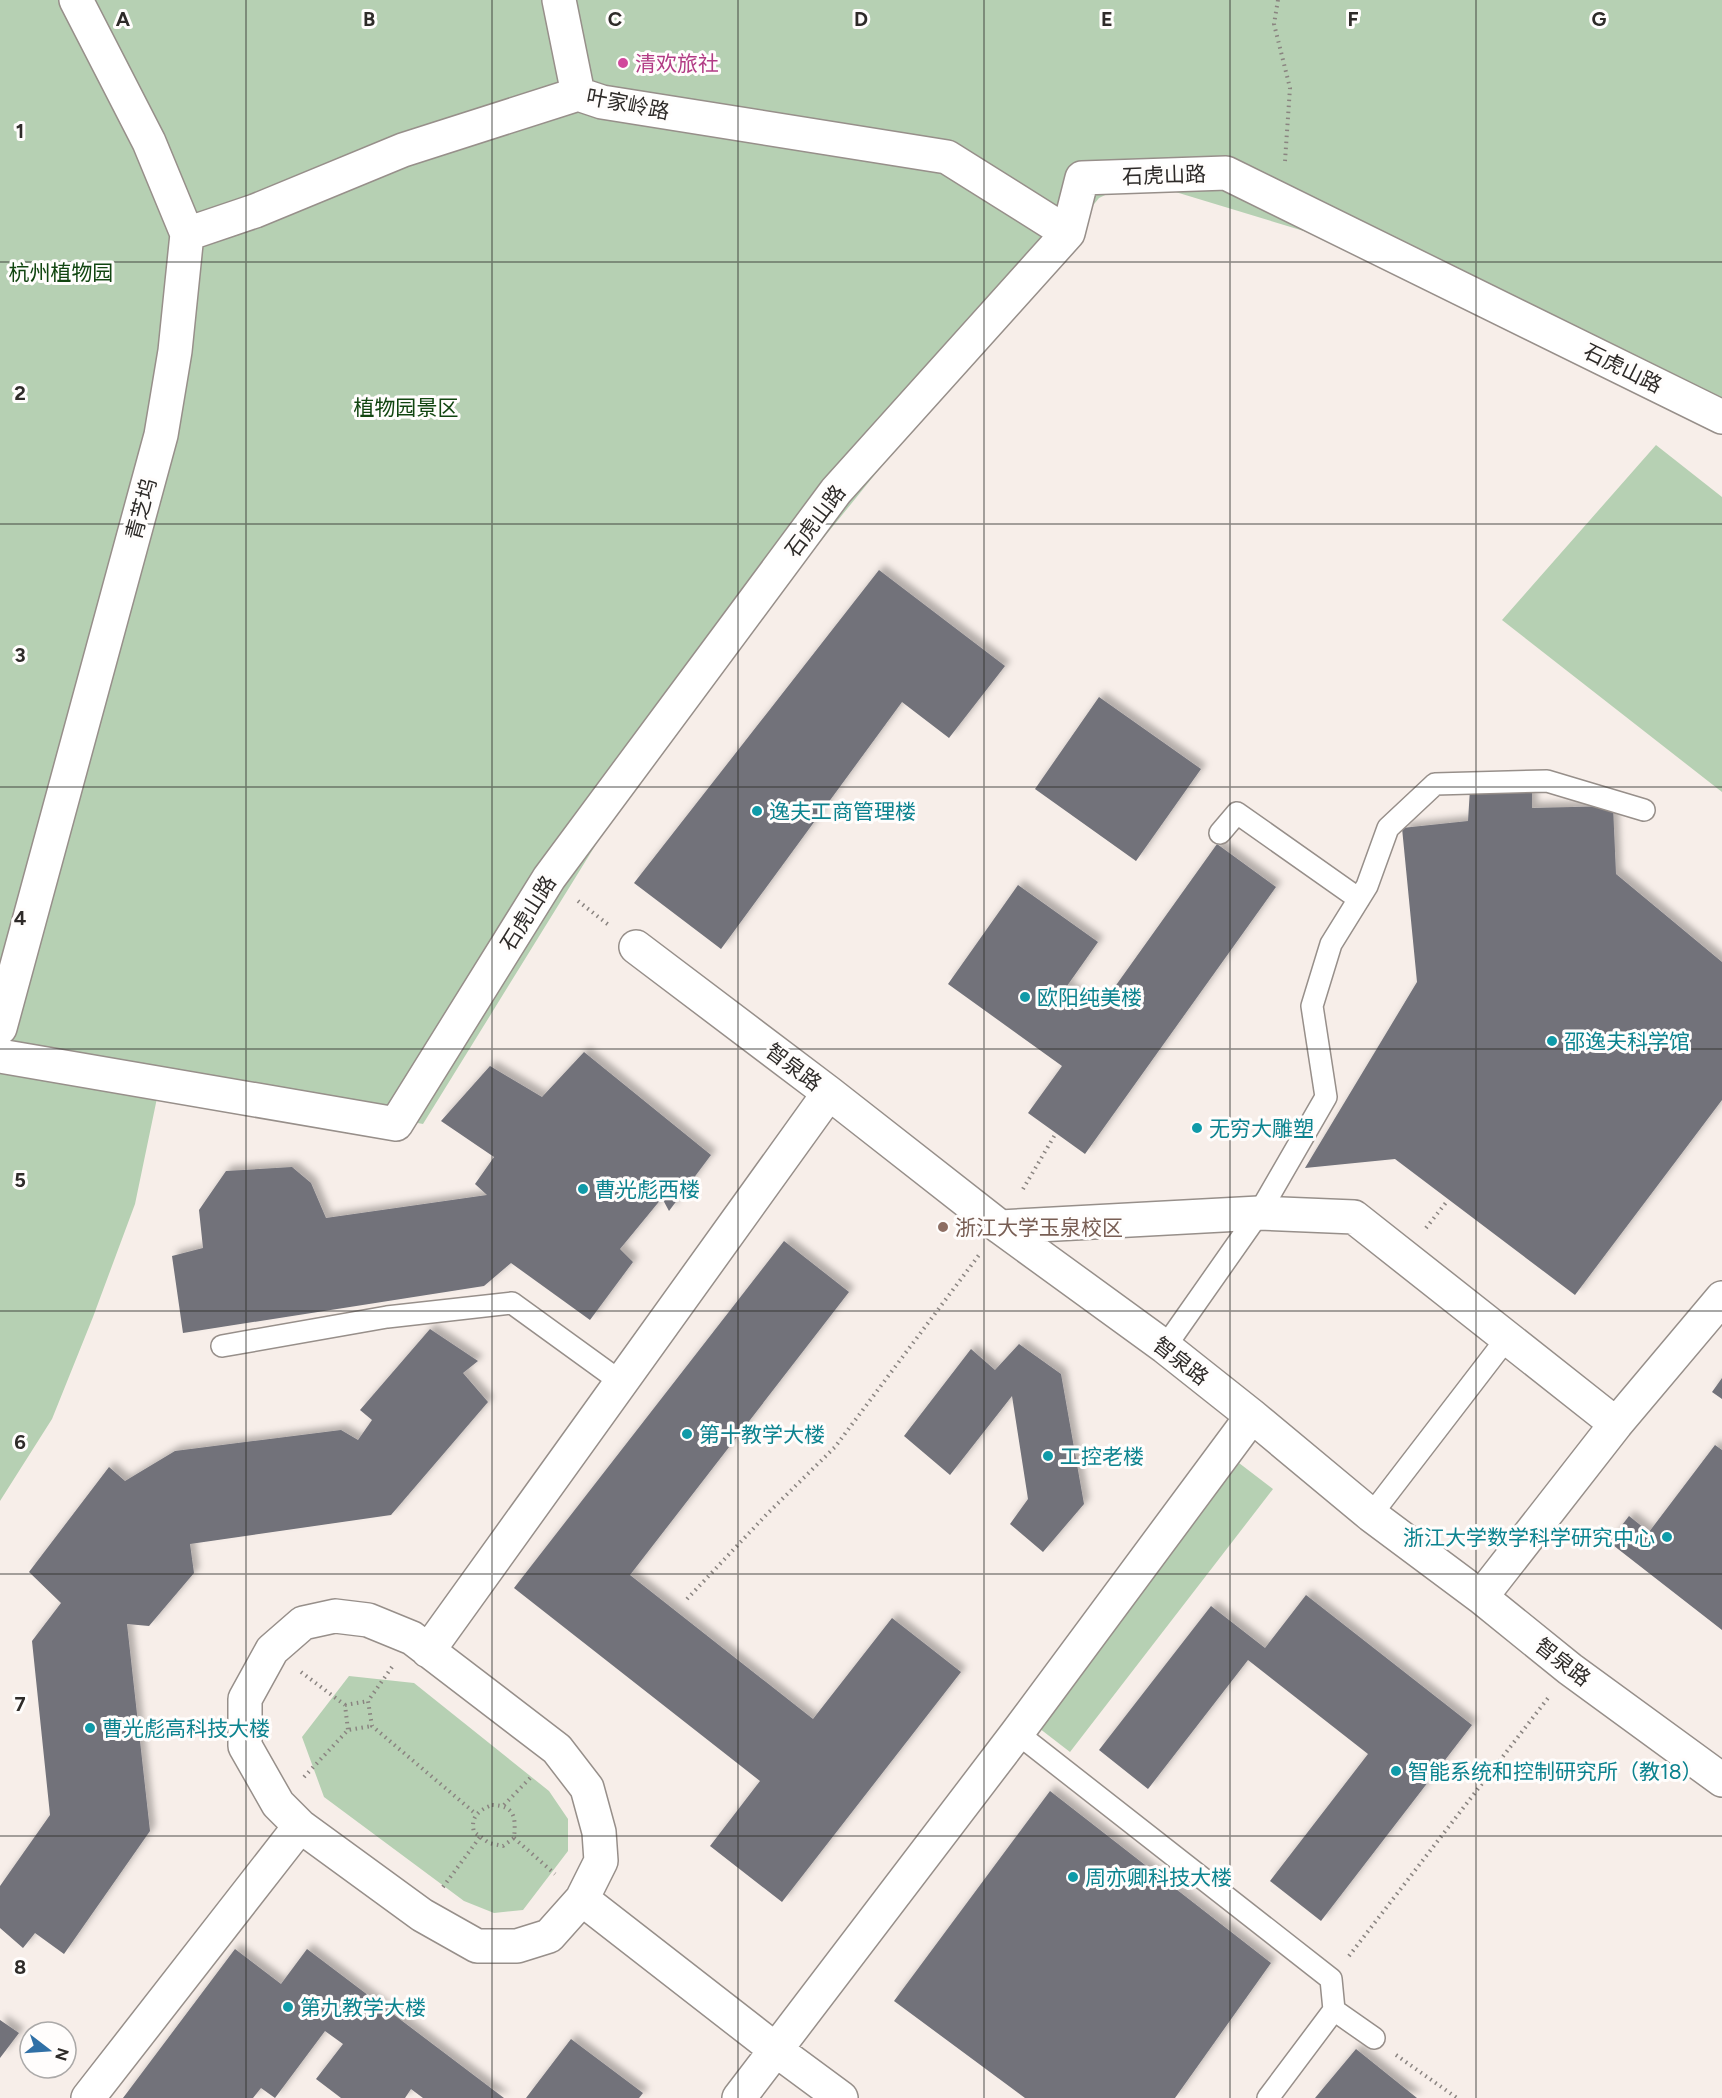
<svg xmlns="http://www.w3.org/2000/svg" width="1722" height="2098" font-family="Figtree,'Noto Sans SC',sans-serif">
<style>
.green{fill:#b6d0b3}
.building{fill:#72727a;filter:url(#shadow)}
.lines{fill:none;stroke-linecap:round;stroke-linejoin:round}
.service-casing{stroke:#978f8a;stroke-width:24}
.minor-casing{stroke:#978f8a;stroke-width:36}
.path{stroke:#8a8480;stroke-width:4;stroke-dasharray:1.5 4.5;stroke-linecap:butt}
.service{stroke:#fff;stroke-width:21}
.minor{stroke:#fff;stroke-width:33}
.grid{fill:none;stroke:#2e2b29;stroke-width:1.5;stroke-opacity:0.55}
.hotel-dot{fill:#d1479c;stroke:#fffdfc;stroke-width:2}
.culture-dot{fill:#0f9aa8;stroke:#fffdfc;stroke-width:2}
.education-dot{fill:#8d6e63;stroke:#fffdfc;stroke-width:2}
.labels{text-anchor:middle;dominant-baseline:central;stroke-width:6;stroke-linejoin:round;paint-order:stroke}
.hotel-label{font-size:21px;fill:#b23c85;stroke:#fffdfc;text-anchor:start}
.street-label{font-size:21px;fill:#2e2b29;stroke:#fffdfc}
.park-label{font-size:21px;fill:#114510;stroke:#fffdfc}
.culture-label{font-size:21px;fill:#0d838f;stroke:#fffdfc;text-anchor:start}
.education-label{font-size:21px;fill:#785e54;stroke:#fffdfc;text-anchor:start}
.grid-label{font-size:20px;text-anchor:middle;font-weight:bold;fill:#2e2b29;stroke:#fffdfc;stroke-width:6;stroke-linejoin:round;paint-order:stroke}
</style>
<defs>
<filter id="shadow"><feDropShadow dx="5.5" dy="-5.5" stdDeviation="3" flood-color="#0004"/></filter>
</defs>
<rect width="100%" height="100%" fill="#f7eee9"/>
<!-- green -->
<path class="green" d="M0 0H1722V416L1406 262 1136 180 1099 198 663 736 423 1124 162 1074 135 1204 93 1317 52 1419 0 1501Z
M1656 445 1722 497V792L1502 620Z
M1239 1463 1273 1489 1070 1752 1035 1725Z
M349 1676 414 1683 549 1791 568 1819V1851L523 1910 494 1913 464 1901 324 1797 302 1737Z"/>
<!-- building -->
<path class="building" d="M879 570 1005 666 949 738 902 702 721 949 634 883Z
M1099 697 1201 769 1136 861 1035 789Z
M1532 786V808L1613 806 1616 874 1722 962V1100L1575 1295 1395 1159 1305 1168 1417 982 1402 828 1468 821 1470 789Z
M1217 844 1276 887 1085 1154 1028 1113 1062 1066 948 984 1018 885 1098 942 1067 986 1099 1009Z
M584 1052 711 1155 669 1211 662 1198 620 1249 633 1262 590 1320 511 1263 484 1286 183 1333 172 1256 203 1248 199 1210 226 1171 292 1167 311 1183 326 1218 487 1195 475 1184 494 1157 441 1121 490 1066 542 1097Z
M784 1241 849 1292 630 1575 813 1719 892 1618 961 1672 782 1902 710 1846 760 1781 514 1588Z
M430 1329 478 1361 463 1373 488 1402 391 1515 190 1544 194 1573 149 1626 127 1624 150 1831 64 1954 35 1933 23 1948 0 1928V1886L50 1815 32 1641 61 1603 29 1572 109 1467 125 1481 175 1451 341 1430 358 1440 372 1420 360 1410Z
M1019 1344 1061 1374 1084 1504 1043 1552 1010 1524 1028 1499 1012 1396 950 1475 904 1436 971 1349 995 1370Z
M1722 1378V1399L1712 1392Z
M1715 1445 1722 1450V1630L1609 1542 1629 1516 1649 1532Z
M1306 1595 1472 1725 1321 1921 1270 1881 1368 1754 1248 1660 1148 1789 1099 1750 1211 1606 1265 1648Z
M1050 1791 1271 1963 1175 2098H1025L894 2001Z
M235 1949 281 1984 307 1949 504 2098H423L411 2089 405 2098H341L316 2079 343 2044 325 2031 275 2098 261 2088 253 2098H123Z
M0 2020 19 2033 0 2058Z
M571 2039 643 2093 639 2098H526Z
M1356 2049 1417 2098H1315Z"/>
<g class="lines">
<defs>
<path id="service" d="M1220 833 1237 813 1359 899
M222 1346 387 1317 512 1303 621 1382
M1165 1347 1259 1213 1326 1097 1312 1006 1331 944 1367 886 1388 828 1435 784 1547 781 1644 810
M1371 1515 1507 1338
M1017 1733 1331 1979 1334 2010 1374 2038
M1268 2098 1334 2010"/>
<path id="minor" d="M559 0 578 94
M187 234 255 211 403 150 578 94 602 102 947 157 1068 233
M636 947 829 1093 1000 1227 1165 1347 1252 1416 1371 1515 1481 1597 1570 1669 1722 1780
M0 1028 161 435 175 351 187 234 149 142 76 0
M0 1056 396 1124 549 878 836 491 1068 233 1082 178 1226 173 1722 417
M1000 1227 1259 1213 1354 1217 1616 1424
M1481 1597 1616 1424 1722 1298
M335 1616 368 1620 412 1638 557 1749 587 1788 599 1832 601 1861 582 1899 549 1936 517 1946H477L422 1915 300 1826 278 1804 245 1746V1699L272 1650 303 1623Z
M428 1651 829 1093
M582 1899 776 2050 841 2098
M88 2098 300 1826
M739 2098 1017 1733 1252 1416"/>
</defs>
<!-- service casing -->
<use href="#service" class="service-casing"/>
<!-- minor casing -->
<use href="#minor" class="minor-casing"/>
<!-- path -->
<path class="path" d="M1278 0 1274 24 1290 88 1285 161
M578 901 610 926
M1023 1189 1056 1133
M1426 1228 1448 1200
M687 1599 767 1514 835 1447 979 1255
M392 1667 368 1701 372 1726 476 1814
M301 1672 345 1705 348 1730
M345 1705 368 1701
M304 1777 348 1730 372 1726
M492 1805C515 1806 516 1817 514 1838L503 1846 489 1843 474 1832C470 1817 479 1810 492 1805Z
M504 1805 532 1776
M514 1838 555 1874
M443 1887 480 1837
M1349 1956 1548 1698
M1396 2055 1457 2098"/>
<!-- service -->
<use href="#service" class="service"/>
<!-- minor -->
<use href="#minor" class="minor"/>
</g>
<!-- grid -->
<path class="grid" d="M246 0V2098M492 0V2098M738 0V2098M984 0V2098M1230 0V2098M1476 0V2098M0 262H1722M0 524H1722M0 787H1722M0 1049H1722M0 1311H1722M0 1574H1722M0 1836H1722"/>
<!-- markers -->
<circle class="hotel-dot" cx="623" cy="63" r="6"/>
<g class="culture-dot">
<circle cx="757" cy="811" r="6"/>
<circle cx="1025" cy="997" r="6"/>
<circle cx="1552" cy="1041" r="6"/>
<circle cx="1197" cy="1128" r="6"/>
<circle cx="583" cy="1189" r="6"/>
<circle cx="687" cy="1434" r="6"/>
<circle cx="1048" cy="1456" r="6"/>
<circle cx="1667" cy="1537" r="6"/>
<circle cx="90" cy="1728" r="6"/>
<circle cx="1396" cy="1771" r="6"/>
<circle cx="1073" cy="1877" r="6"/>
<circle cx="288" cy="2007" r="6"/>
</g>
<circle class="education-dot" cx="943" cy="1227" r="6"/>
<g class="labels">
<!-- hotel labels -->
<g class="hotel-label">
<text x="635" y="63">清欢旅社</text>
</g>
<!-- street labels -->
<g class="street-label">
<text transform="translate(628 104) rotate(11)">叶家岭路</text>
<text transform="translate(1164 175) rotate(-2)">石虎山路</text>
<text transform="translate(1623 368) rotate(26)">石虎山路</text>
<text transform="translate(141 509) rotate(-75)">青芝坞</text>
<text transform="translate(815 521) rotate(-53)">石虎山路</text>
<text transform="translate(528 913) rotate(-58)">石虎山路</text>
<text transform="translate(794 1067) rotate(37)">智泉路</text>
<text transform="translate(1181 1361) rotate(38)">智泉路</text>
<text transform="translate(1563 1662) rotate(38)">智泉路</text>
</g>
<!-- park labels -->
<g class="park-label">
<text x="61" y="272">杭州植物园</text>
<text x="406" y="407">植物园景区</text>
</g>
<!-- culture labels -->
<g class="culture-label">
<text x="769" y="811">逸夫工商管理楼</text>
<text x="1037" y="997">欧阳纯美楼</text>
<text x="1564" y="1041">邵逸夫科学馆</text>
<text x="1209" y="1128">无穷大雕塑</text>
<text x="595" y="1189">曹光彪西楼</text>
<text x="699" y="1434">第十教学大楼</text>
<text x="1060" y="1456">工控老楼</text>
<text x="1655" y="1537" text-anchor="end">浙江大学数学科学研究中心</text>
<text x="102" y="1728">曹光彪高科技大楼</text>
<text x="1408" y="1771">智能系统和控制研究所（教18）</text>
<text x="1085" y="1877">周亦卿科技大楼</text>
<text x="300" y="2007">第九教学大楼</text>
</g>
<!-- education labels -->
<g class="education-label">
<text x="955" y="1227">浙江大学玉泉校区</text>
</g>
</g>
<g class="grid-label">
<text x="123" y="26">A</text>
<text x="369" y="26">B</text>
<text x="615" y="26">C</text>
<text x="861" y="26">D</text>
<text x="1107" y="26">E</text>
<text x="1353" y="26">F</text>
<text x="1599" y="26">G</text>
<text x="20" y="138">1</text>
<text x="20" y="400">2</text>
<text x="20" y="662">3</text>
<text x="20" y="925">4</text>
<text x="20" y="1187">5</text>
<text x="20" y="1449">6</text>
<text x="20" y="1711">7</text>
<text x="20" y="1974">8</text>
</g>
<!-- north arrow -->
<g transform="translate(48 2050) rotate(107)"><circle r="28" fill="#fffdfc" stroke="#aba9a8" stroke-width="1.5"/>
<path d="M0-4.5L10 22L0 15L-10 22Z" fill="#3070a6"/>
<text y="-9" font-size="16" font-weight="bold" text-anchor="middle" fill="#2e2b29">N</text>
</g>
</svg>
